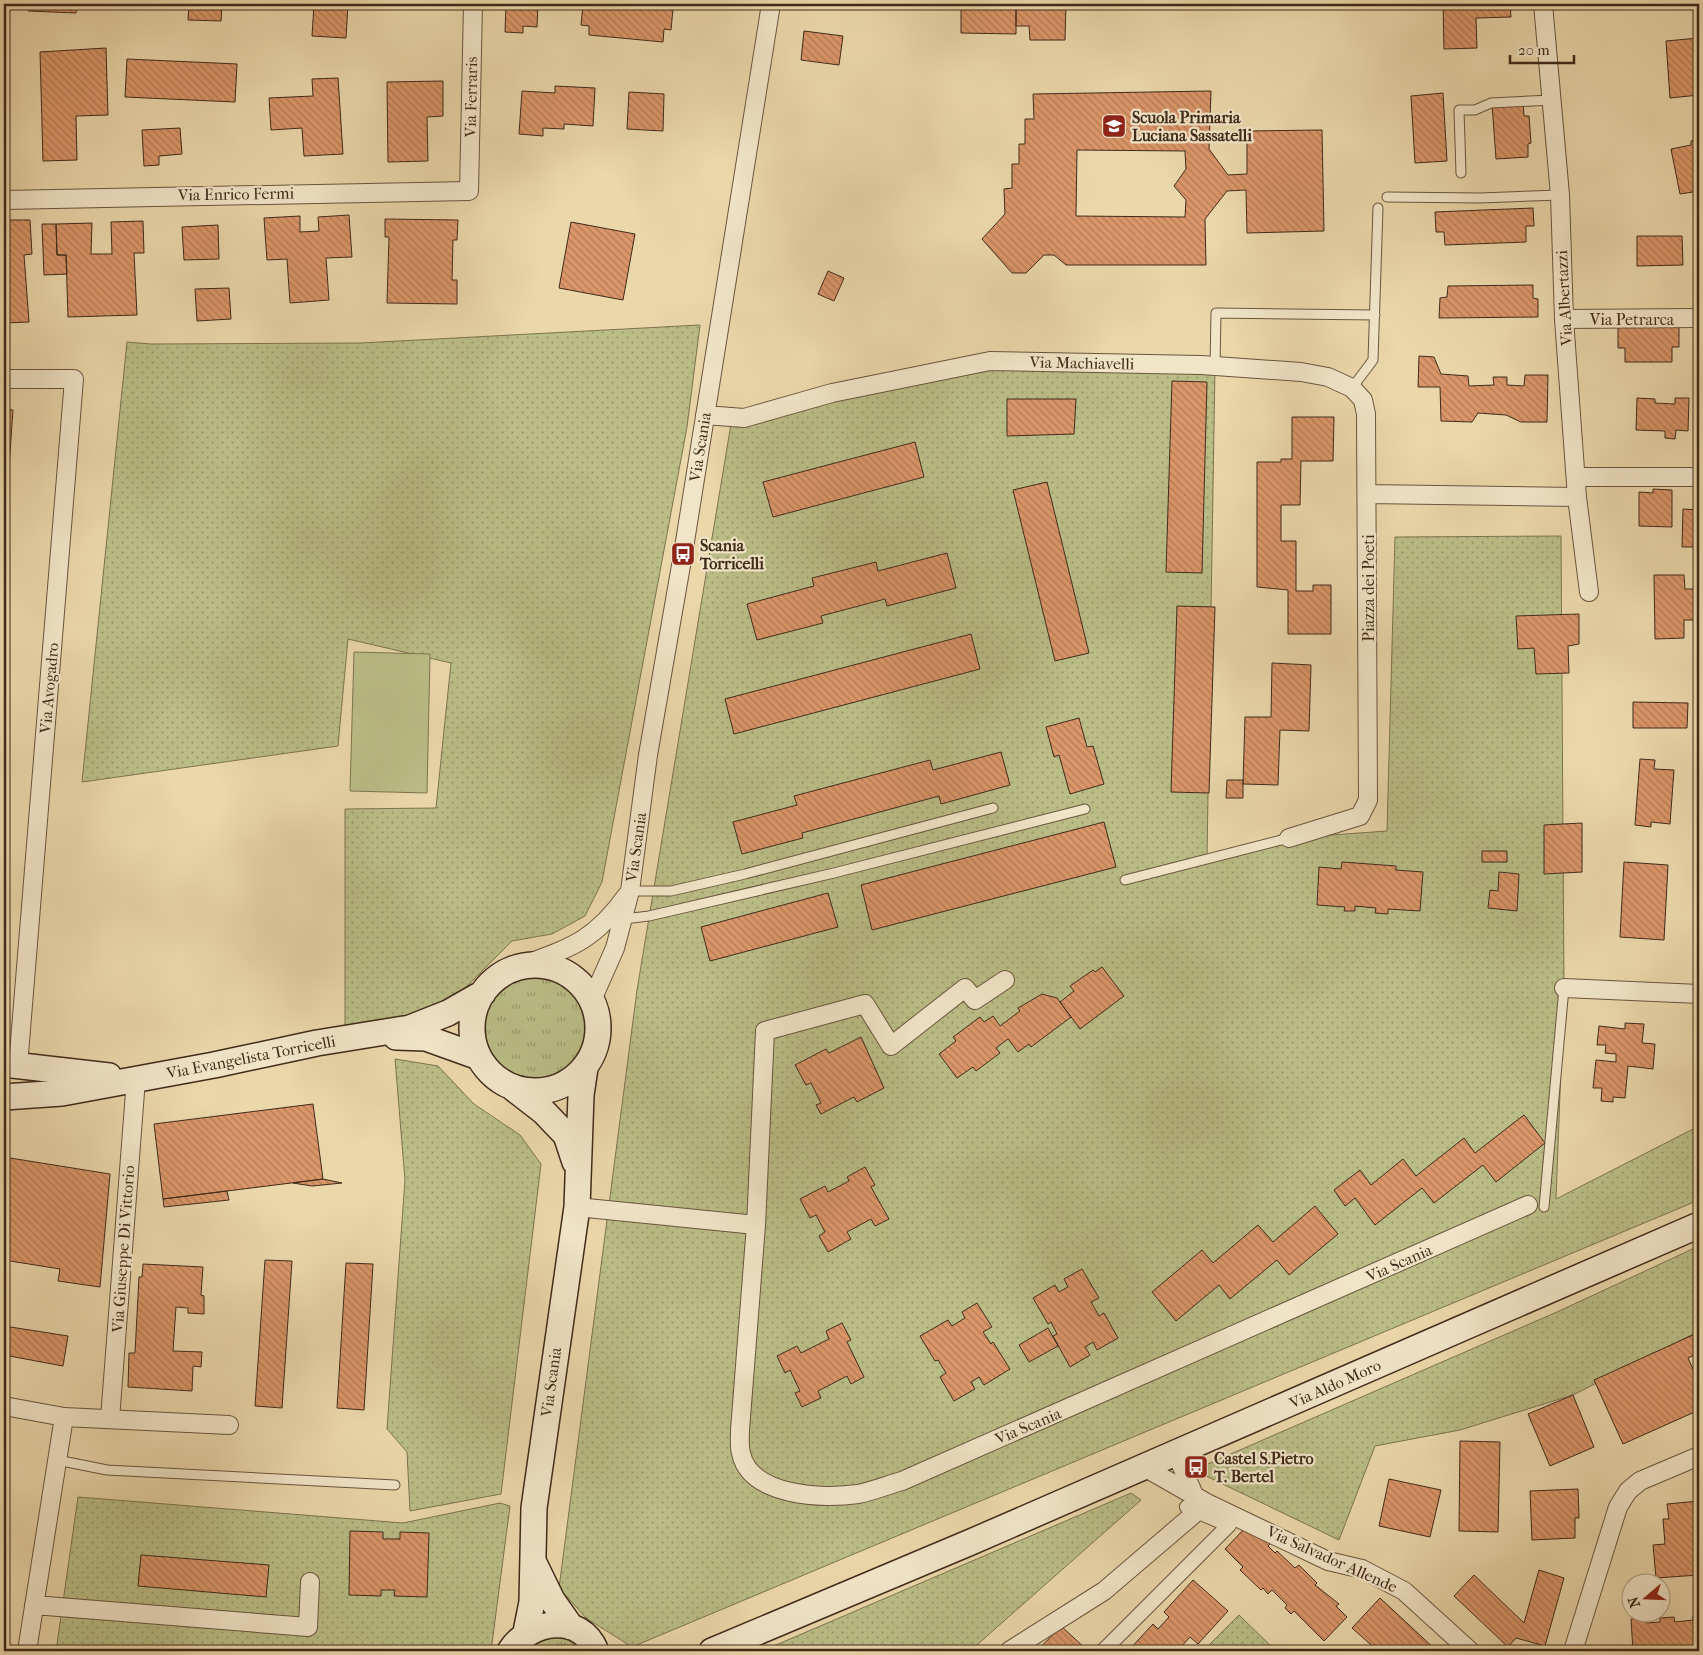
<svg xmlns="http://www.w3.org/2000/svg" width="1703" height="1655" font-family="'IM FELL French Canon',serif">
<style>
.grass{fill:url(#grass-tufts);stroke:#7d7450}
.park{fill:url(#park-dots);stroke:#7d7450}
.garden{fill:#babd86;stroke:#7d7450}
.building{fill:url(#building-back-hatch);stroke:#402a1a;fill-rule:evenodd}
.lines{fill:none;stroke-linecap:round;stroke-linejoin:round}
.service-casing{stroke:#6a553e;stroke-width:11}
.pedestrian-casing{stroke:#6a553e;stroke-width:16}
.minor-casing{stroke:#6a553e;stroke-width:20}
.secondary-casing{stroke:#402a1a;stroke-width:28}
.service{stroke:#f1e5c8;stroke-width:9}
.pedestrian{stroke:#f1e5c8;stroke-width:14}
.minor{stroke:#f1e5c8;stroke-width:18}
.secondary{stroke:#f1e5c8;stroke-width:25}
.labels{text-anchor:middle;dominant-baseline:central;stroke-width:4.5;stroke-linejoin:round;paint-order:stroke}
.street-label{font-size:16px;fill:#402a1a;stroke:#f1e5c8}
.poi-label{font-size:16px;font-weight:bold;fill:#402a1a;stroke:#f1e5c8;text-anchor:start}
</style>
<defs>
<pattern id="grass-tufts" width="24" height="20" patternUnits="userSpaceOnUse" patternTransform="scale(1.25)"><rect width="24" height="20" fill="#babd86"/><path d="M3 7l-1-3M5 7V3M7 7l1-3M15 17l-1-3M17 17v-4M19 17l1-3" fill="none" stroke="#999a6d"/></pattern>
<pattern id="park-dots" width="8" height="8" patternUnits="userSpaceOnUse" patternTransform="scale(1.25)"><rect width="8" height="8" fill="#babd86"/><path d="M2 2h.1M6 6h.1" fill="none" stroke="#999a6d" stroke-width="1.8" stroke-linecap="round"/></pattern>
<pattern id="building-back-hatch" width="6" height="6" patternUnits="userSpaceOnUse" patternTransform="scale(1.25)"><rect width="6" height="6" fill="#db9669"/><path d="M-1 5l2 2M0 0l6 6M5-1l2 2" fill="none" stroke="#b37b56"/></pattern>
</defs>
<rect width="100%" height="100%" fill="#ead7aa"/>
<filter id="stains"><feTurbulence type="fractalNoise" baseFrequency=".004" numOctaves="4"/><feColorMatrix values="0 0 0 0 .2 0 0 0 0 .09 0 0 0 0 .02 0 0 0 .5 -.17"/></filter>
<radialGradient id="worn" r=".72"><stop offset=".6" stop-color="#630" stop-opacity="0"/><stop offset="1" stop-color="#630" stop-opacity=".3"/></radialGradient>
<!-- grass -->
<path class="grass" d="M484 1027a51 51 0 1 1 102 0a51 51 0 1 1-102 0Z
M555 1637 567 1639 583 1651H524L543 1638Z"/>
<!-- park -->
<path class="park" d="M700 325 687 427 602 882 585 916 552 934 512 941 447 1006 345 1043V809L436 808 451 663 348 639 338 746 82 782 127 342 151 344 361 343Z
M990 361 1215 366 1207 857 1289 838 1387 831 1395 537 1561 536 1564 988 1556 1199 1699 1126V1200L632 1647 586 1618 559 1588 637 990 732 418Z
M395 1059 438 1066 474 1104 520 1135 541 1164 501 1494 410 1511 407 1452 387 1429 405 1180Z
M1699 1246V1331L1573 1395 1460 1430 1375 1446 1339 1540 1204 1475 1203 1466 1557 1312Z
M1131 1493 1141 1500 970 1651H762Z
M78 1497 403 1523 500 1503 510 1506 491 1651H56Z
M1239 1615 1276 1651H1203Z"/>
<!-- garden -->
<path class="garden" d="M354 652 430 654 427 793 350 791Z"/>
<!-- building -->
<path class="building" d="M29 4H94V6H77L76 13 28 11Z
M189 4H222L221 21 188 20Z
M314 4H348L346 38 312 36Z
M506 4H538L537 27 523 26V33L505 32Z
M583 4 673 9 671 30 664 29 663 42 589 35V26L581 25Z
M961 4H1016V34L961 33Z
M1016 4H1066L1065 40H1030L1029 26H1016Z
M1443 4H1510L1511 17 1476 18 1477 48 1444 49Z
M804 31 843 36 839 65 801 60Z
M1699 38V95L1670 98 1666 41Z
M106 48 108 115 76 116 77 160 43 161 40 52Z
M127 59 237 64 235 102 125 97Z
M338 78 343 154 304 156 302 128 271 130 269 98 313 96 312 79Z
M443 81V116L427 117 428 161 388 162 387 82Z
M555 86 595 88 593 126 564 124V129L543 128V136L519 134 522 91 555 93Z
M1211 91 1209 149 1228 175 1247 174V131L1322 130 1324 231 1247 233 1246 190 1227 191 1205 219 1206 265H1066L1054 255H1044L1026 273H1012L982 239 1005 214 1004 189 1012 188V164H1019V144H1025V119H1034L1033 94ZM1077 150 1185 151 1186 169 1174 186 1186 200 1185 217 1076 216Z
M629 92 664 94 663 131 627 129Z
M1443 93 1447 161 1415 163 1411 96Z
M1523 101 1524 116H1529L1531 143 1528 144V157L1496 159 1492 104Z
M180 128 182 154 159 156V165L144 166 142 130Z
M1699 139V191L1680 194 1671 149 1691 145V141Z
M1533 208 1534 226H1526V242L1445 245 1444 232H1436L1435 212Z
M349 215 352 257 326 258 329 300 290 303 287 259 267 260 264 218 300 216V232L319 231 318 217Z
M385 219 458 220 457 240H453L452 280H457V304L387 303 389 237H385Z
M4 220H30L32 254 24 255 29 322 4 323Z
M143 221 144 253H134L137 315 68 317 66 255H57L56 224 92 223 91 254H112L111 222Z
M571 222 635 234 623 300 559 288Z
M42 224H56L57 255H66L67 274 44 275Z
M218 225 219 259 184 260 182 227Z
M1637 236H1682L1683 265 1637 266Z
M828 271 844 278 834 301 818 294Z
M1533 285V298L1538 299V317L1439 318 1440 298 1447 297 1448 286Z
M229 288 231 319 197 321 195 289Z
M1618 327H1679V347H1672V362H1625V348H1618Z
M1419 356 1434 357 1441 374 1468 376 1469 386 1494 385 1493 377H1507V385L1524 386 1525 375H1548L1547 422H1521L1506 415 1478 413 1472 422 1441 421 1440 387H1418Z
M1172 381 1207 382 1202 573 1166 572Z
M1637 398 1655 399V403L1675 404V398H1689L1688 431 1676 430 1675 439 1665 438V431L1636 430Z
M1007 399H1076L1074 434 1007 436Z
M4 409 13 410 5 524H4Z
M1292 417H1334L1333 461H1301L1300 505H1281V541H1296V591H1313V585H1331V634H1288V590L1257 587V462H1281V459H1292Z
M915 442 924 477 773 517 763 482Z
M1047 482 1089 653 1055 661 1013 490Z
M1653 489 1672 490V527L1639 526V492L1653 493Z
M1683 509 1699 510V547H1682Z
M947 553 956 588 887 606 885 599 821 616 823 623 757 640 747 604 814 586 812 578 876 562 878 571Z
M1654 575H1684L1685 589H1699V620H1684V638L1655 639Z
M1177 606 1215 607 1209 793 1171 792Z
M1579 614V644L1568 646 1569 673 1536 674 1534 648 1518 649 1516 616Z
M971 634 980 669 734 734 725 699Z
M1272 663 1311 665 1309 731 1280 730 1278 785 1243 784 1245 717H1271Z
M1633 702 1688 703 1687 728H1633Z
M1079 718 1087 747 1093 746 1104 784 1070 794 1059 755 1054 757 1046 727Z
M1001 752 1010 785 941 804 939 796 802 833 803 838 742 854 733 822 797 805 794 796 930 760 933 770Z
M1640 759 1655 760 1654 769 1674 770 1670 824 1651 822V827L1635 825Z
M1227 780H1243V798H1226Z
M1104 822 1116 867 872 930 861 885Z
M1582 823V872L1544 874V825Z
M1482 851H1507V862H1482Z
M1342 862 1396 866V870L1423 872 1420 911 1388 909V914L1375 913 1376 908 1355 906V911H1344L1345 907 1317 905 1319 867 1341 869Z
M1624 862 1668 865 1664 940 1620 937Z
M1499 872 1519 874 1517 911 1488 908 1490 890 1498 891Z
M828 893 838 927 710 961 701 927Z
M1102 967 1124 996 1080 1029 1060 1002 1074 991 1070 986 1093 970 1095 972Z
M1042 994 1057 998 1071 1017 1031 1047 1029 1044 1018 1052 1008 1039 996 1048 1000 1053 976 1071 973 1067 957 1078 939 1054 956 1041 953 1037 980 1017 984 1022 993 1016 1000 1026 1020 1011 1018 1008Z
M1625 1023 1644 1024 1642 1043 1655 1044 1653 1069 1628 1066 1625 1098 1613 1097V1102L1601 1101 1602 1088H1593L1596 1060 1616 1062V1054L1605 1053 1606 1045H1597L1599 1026 1625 1029Z
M1697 1029H1699V1072H1696Z
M861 1037 884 1088 857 1102 854 1097 821 1114 816 1105 821 1103 811 1083 806 1085 795 1065 826 1049 829 1053Z
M313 1104 323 1179 163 1199 154 1124Z
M1524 1115 1545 1143 1496 1182 1483 1165 1434 1203 1422 1188 1375 1225 1355 1198 1345 1206 1334 1190 1360 1170 1371 1185 1403 1159 1416 1176 1464 1138 1475 1153Z
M4 1157 110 1174 100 1287 58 1281 60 1269 4 1260Z
M865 1167 875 1185 871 1187 889 1219 875 1226 871 1219 847 1232 851 1239 828 1252 819 1236 825 1232 816 1215 810 1218 800 1199 825 1186 828 1192 849 1181 847 1177Z
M323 1179 342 1183 312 1186 293 1183Z
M227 1191 229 1200 164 1207 163 1199Z
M1315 1206 1338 1234 1289 1275 1277 1260 1230 1299 1219 1285 1176 1321 1152 1292 1202 1250 1213 1263 1258 1225 1273 1242Z
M265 1260 292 1261 282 1408 255 1406Z
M346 1263 373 1264 364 1410 337 1408Z
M143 1264 203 1267 201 1295 204 1296V1314L188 1313V1308L176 1307 173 1351 202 1352 201 1367 193 1366 192 1391 128 1387 129 1353H135L139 1277H142Z
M1082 1269 1099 1298 1091 1302 1099 1316 1104 1313 1118 1338 1097 1350 1093 1342 1085 1347 1090 1355 1070 1367 1053 1336 1057 1334 1051 1322 1048 1324 1033 1298 1055 1285 1059 1292 1068 1287 1064 1279Z
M977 1303 992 1327 983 1332 991 1344 993 1342 1010 1369 984 1385 979 1377 971 1382 975 1389 954 1401 940 1377 946 1373 938 1360 935 1361 920 1336 948 1320 952 1326 965 1318 962 1312Z
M842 1323 851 1340 847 1342 864 1377 851 1384 847 1376 818 1391 821 1398 802 1407 795 1393 800 1391 790 1370 785 1373 777 1356 797 1346 801 1353 829 1339 826 1331Z
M4 1326 68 1336 63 1366 4 1355Z
M1048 1328 1058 1346 1029 1362 1019 1345Z
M1695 1334 1699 1342V1353L1688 1358 1699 1382V1410L1623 1444 1594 1380Z
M1573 1395 1594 1447 1550 1466 1528 1414Z
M1460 1441 1500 1442 1498 1532 1459 1531Z
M1389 1479 1441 1490 1430 1537 1379 1526Z
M1578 1489 1579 1518H1575V1538L1532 1540 1530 1491Z
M1699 1501V1575L1656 1578 1653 1545 1665 1544 1663 1519H1669L1667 1504Z
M1247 1526 1258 1532 1270 1544 1268 1546 1275 1553 1277 1551 1295 1568 1299 1565 1317 1583 1315 1585 1339 1604 1336 1606 1347 1617 1324 1641 1294 1611 1291 1614 1285 1608 1287 1605 1272 1590 1268 1594 1263 1588 1261 1590 1240 1570 1243 1567 1225 1549Z
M350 1531 383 1532V1539H400V1532L429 1533 427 1597 394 1596 395 1590H381V1596L349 1595Z
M141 1555 269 1565 266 1597 138 1586Z
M1539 1570 1564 1578 1545 1646 1516 1638 1508 1647 1454 1596 1474 1575 1524 1623Z
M1193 1580 1228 1611 1198 1644 1190 1637 1181 1647 1185 1651H1128L1153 1624 1158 1629 1169 1617 1164 1612Z
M1380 1598 1437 1651H1378L1352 1628Z
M1699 1615V1651H1691V1649L1633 1651 1631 1619 1646 1618 1647 1623 1660 1622V1618L1674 1617 1675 1622 1693 1620V1616Z
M1061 1626 1087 1650 1086 1651H1037Z
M85 1647 143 1651H85Z"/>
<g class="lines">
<defs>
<path id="service" d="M1461 173 1459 110H1475L1491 103 1552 100
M1387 197 1480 198 1560 195
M1215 366 1216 313 1375 315
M1352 388 1373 360 1378 208
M1125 880 1289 838
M630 891H671L745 874 993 808
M624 919 649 916 834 873 1085 809
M1544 1207 1564 988
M57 1460 107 1470 395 1485"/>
<path id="pedestrian" d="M1103 1651 1229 1525 1187 1507"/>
<path id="minor" d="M1543 4 1560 195 1564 319 1577 497 1589 592
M4 200 469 191 473 4
M1564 319 1699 318
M4 379H74L18 1066
M705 415 744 418 832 393 990 361 1201 365 1301 372 1328 377 1352 388 1363 400 1366 414 1368 800 1360 816 1289 838
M1576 477H1699
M1367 494 1577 497
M521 966C572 947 594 941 627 895
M1005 980 975 1000 965 988 891 1046 865 1004 765 1031 756 1225 740 1430C740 1437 739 1446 741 1453 750 1497 824 1499 858 1494 873 1491 888 1485 902 1481L1528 1205
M1564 988 1699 994
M592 1000 615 948 630 891 648 755 683 554 771 4
M577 1207 756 1225
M4 1406 64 1417 27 1651
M64 1417 229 1425
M110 1419 136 1079
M1176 1453 1194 1495
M1144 1467 1207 1503 1328 1561 1362 1569 1404 1591 1470 1651
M34 1605 308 1627 310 1582
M1009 1651 1104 1591 1207 1503
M1573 1651 1618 1507 1628 1491 1640 1481 1699 1456"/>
<path id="secondary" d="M472 1028a63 63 0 1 1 126 0a63 63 0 1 1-126 0Z
M396 1037 426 1038 479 1057
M4 1064 109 1076
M513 1088 544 1112 566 1135 575 1162
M4 1097 62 1093 214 1065 317 1043 410 1028 448 1013 483 993
M534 1563 552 1600 571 1627
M526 1632 532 1602 534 1508 577 1207 581 1095 585 1068
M510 1651C530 1620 580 1612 596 1651
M712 1651 971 1542 1699 1225"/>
</defs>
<!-- service casing -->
<use href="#service" class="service-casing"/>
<!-- pedestrian casing -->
<use href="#pedestrian" class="pedestrian-casing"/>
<!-- minor casing -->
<use href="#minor" class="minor-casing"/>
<!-- secondary casing -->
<use href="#secondary" class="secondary-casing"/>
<!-- service -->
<use href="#service" class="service"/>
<!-- pedestrian -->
<use href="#pedestrian" class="pedestrian"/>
<!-- minor -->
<use href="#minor" class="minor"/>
<!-- secondary -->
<use href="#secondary" class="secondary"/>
</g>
<!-- icons -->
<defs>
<symbol id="school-square" viewBox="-11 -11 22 22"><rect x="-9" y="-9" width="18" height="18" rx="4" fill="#8f2418" stroke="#f1e5c8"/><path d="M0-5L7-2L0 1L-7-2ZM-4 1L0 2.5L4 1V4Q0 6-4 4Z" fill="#fff"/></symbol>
<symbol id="bus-square" viewBox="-11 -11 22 22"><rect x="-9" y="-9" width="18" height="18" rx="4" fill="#8f2418" stroke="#f1e5c8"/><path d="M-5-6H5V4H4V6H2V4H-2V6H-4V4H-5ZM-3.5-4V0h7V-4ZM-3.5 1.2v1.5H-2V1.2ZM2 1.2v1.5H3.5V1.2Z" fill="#fff"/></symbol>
</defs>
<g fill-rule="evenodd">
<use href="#school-square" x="1100" y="112" width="28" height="28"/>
<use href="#bus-square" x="669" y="540" width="28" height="28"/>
<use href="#bus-square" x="1182" y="1453" width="28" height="28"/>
</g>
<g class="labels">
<!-- street labels -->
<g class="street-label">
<text transform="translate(471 97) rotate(-89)">Via Ferraris</text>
<text transform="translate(236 194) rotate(-1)">Via Enrico Fermi</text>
<text transform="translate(1564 298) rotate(-93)">Via Albertazzi</text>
<text x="1632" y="319">Via Petrarca</text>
<text transform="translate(1082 363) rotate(1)">Via Machiavelli</text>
<text transform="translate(700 447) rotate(-81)">Via Scania</text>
<text transform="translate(1368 588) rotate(-90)">Piazza dei Poeti</text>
<text transform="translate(49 688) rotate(-85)">Via Avogadro</text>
<text transform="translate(636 847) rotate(-82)">Via Scania</text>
<text transform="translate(251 1057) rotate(-11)">Via Evangelista Torricelli</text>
<text transform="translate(123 1249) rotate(-86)">Via Giuseppe Di Vittorio</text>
<text transform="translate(1399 1263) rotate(-24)">Via Scania</text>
<text transform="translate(551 1382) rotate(-82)">Via Scania</text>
<text transform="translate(1335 1384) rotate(-24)">Via Aldo Moro</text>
<text transform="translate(1028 1426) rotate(-23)">Via Scania</text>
<text transform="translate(1332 1559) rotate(24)">Via Salvador Allende</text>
</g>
<!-- poi labels -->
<g class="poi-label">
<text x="1132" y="117">Scuola Primaria<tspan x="1132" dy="18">Luciana Sassatelli</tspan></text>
<text x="700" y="545">Scania<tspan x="700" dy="18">Torricelli</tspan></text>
<text x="1214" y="1458">Castel S.Pietro<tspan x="1214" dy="18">T. Bertel</tspan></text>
</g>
</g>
<!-- margin -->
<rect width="1703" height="1655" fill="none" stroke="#ead7aa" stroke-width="20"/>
<rect x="5" y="5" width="1693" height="1645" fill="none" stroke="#402a1a" stroke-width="2.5"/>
<rect x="10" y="10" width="1683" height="1635" fill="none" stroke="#402a1a"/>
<!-- north arrow -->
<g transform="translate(1646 1598) rotate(251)"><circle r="24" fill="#f1e5c8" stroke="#aa9a82"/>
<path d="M0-4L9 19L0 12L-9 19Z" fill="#8f2418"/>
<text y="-8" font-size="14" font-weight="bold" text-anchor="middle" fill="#402a1a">N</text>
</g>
<!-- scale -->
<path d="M1510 55v8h64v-8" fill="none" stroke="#402a1a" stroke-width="2.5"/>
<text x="1518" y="55" font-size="15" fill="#402a1a" stroke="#f1e5c8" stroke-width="4" paint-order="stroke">20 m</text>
<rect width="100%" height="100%" filter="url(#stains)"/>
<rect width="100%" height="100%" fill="url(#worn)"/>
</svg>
